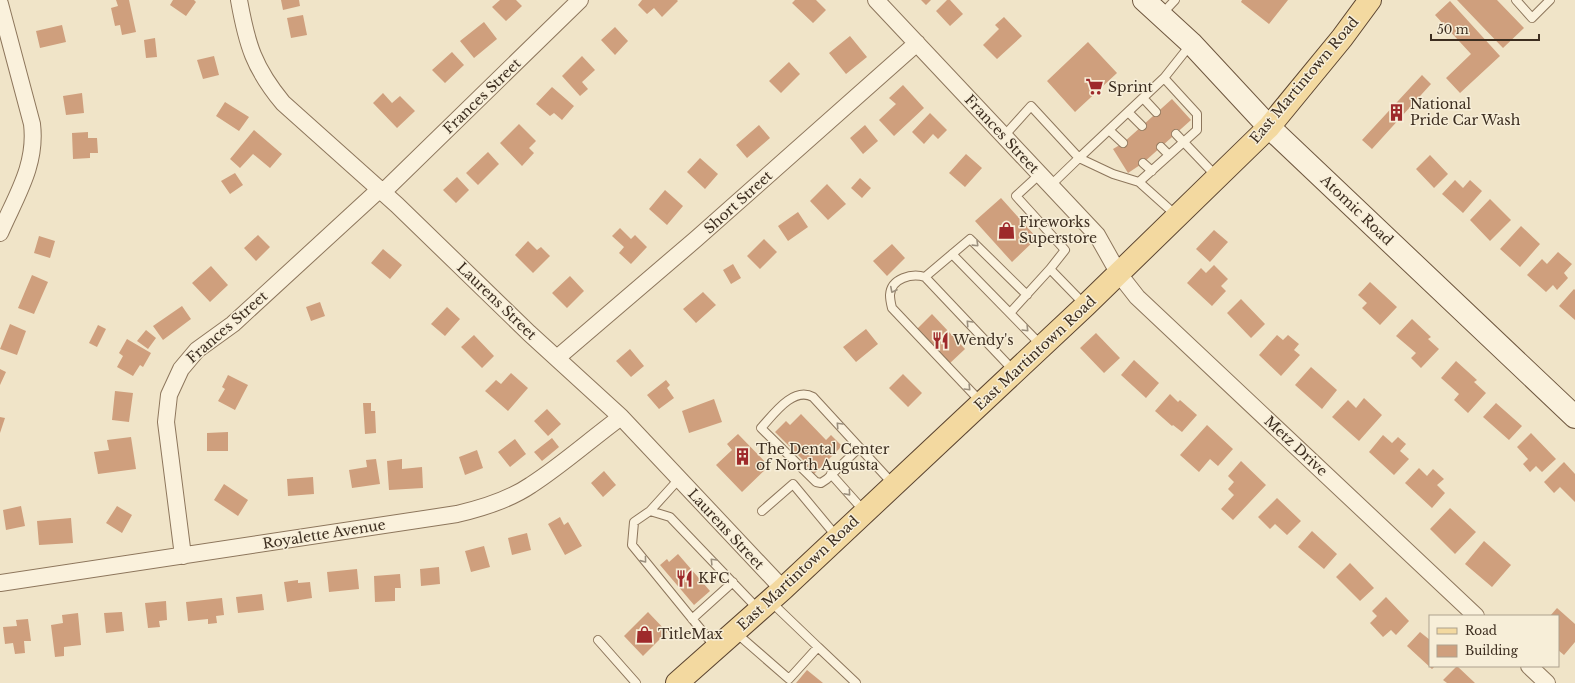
<svg xmlns="http://www.w3.org/2000/svg" width="1575" height="683" font-family="'Libre Baskerville',serif">
<style>
.building{fill:#cf9f7d}
.lines{fill:none;stroke-linecap:round;stroke-linejoin:round}
.service-casing{stroke:#8d765c;stroke-width:10}
.minor-casing{stroke:#8d765c;stroke-width:18}
.secondary-casing{stroke:#6f573f;stroke-width:24}
.primary-casing{stroke:#5b4430;stroke-width:24}
.service{stroke:#faf1dc;stroke-width:8}
.minor{stroke:#faf1dc;stroke-width:16}
.secondary{stroke:#faf1dc;stroke-width:22}
.primary{stroke:#f3d9a0;stroke-width:22}
.oneway{stroke:#9c907e}
.labels{text-anchor:middle;dominant-baseline:central;stroke-width:3;stroke-linejoin:round;paint-order:stroke}
.street-label{font-size:14px;fill:#3d2e20;stroke:#f7eed8}
.poi-label{font-size:14px;fill:#3d2e20;stroke:#f7eed8;text-anchor:start}
</style>
<rect width="100%" height="100%" fill="#f0e4c8"/>
<!-- building -->
<path class="building" d="M116 0H129L136 32 122 35 120 25 115 26 111 8 118 6Z
M173 0H194L196 2 186 16 170 5Z
M281 0H299L300 6 283 10Z
M500 0H516L522 6 506 21 492 7Z
M642 0H677L678 1 662 17 654 8 647 14 638 5Z
M795 0H816L826 10 813 23 792 3Z
M921 0H931L926 5Z
M947 0H950L963 14 950 26 936 11Z
M1242 0H1288L1269 24 1241 2Z
M1457 0H1497L1524 28 1503 48Z
M1450 1 1500 56 1460 93 1446 78 1471 54 1435 15Z
M303 15 307 35 291 38 287 18Z
M1004 17 1022 36 997 59 983 45 999 29 995 25Z
M484 22 497 39 474 58 460 41Z
M62 25 66 42 40 48 36 31Z
M615 27 628 41 615 55 601 40Z
M850 36 867 57 846 74 829 53Z
M155 38 157 57 146 58 144 40Z
M1088 42 1117 73 1075 112 1047 81Z
M452 52 464 65 445 83 432 70Z
M214 56 219 75 203 79 197 60Z
M582 56 595 70 582 82 588 89 580 96 562 76Z
M789 62 800 74 781 93 769 81Z
M1422 75 1431 84 1372 149 1362 140Z
M903 85 924 108 894 136 879 120 896 104 889 98Z
M552 87 574 106 562 120 554 113 550 116 536 104Z
M82 93 84 113 66 115 63 96Z
M383 93 392 103 400 96 415 111 397 128 373 103Z
M1172 99 1191 120 1143 163 1128 173 1113 149 1123 143Z
M225 102 249 117 239 131 216 116Z
M930 113 947 130 938 139 933 134 924 144 912 132Z
M519 124 536 141 529 148 534 153 522 166 500 143Z
M759 125 770 138 747 158 736 145Z
M865 125 878 141 863 154 850 138Z
M254 130 282 154 270 168 253 154 240 168 230 159Z
M88 132V138H97L98 153H90V158L73 159 72 133Z
M488 152 499 164 478 185 466 173Z
M966 154 982 168 965 187 949 173Z
M1430 155 1448 174 1434 188 1416 169Z
M700 158 718 174 705 189 687 172Z
M235 173 243 185 230 194 221 181Z
M457 177 469 190 456 203 443 190Z
M860 178 871 188 862 198 851 188Z
M1455 180 1463 188 1470 180 1482 191 1463 213 1442 194Z
M827 184 846 204 828 220 810 201Z
M665 190 683 206 667 225 649 209Z
M1001 198 1037 238 1012 262 975 221Z
M1490 199 1511 220 1490 241 1470 220Z
M798 212 808 227 788 241 778 226Z
M1521 226 1540 244 1520 267 1500 249Z
M620 228 631 239 635 235 647 247 631 264 619 253 624 247 612 236Z
M1214 230 1228 242 1210 262 1196 249Z
M258 235 270 247 256 261 244 248Z
M39 236 55 241 50 258 34 253Z
M764 239 777 252 760 269 747 256Z
M528 241 537 250 541 247 550 256 533 273 515 255Z
M892 244 905 258 887 276 873 261Z
M383 249 402 265 390 279 371 263Z
M1558 252 1572 264 1564 273 1568 278 1557 290 1553 285 1546 292 1527 275 1542 259 1547 264Z
M733 264 741 278 731 284 723 270Z
M1214 265 1228 279 1221 286 1226 291 1212 306 1187 283 1201 268 1206 273Z
M211 266 228 285 210 302 192 283Z
M32 275 48 282 34 314 18 308Z
M570 276 584 291 567 308 552 293Z
M1370 282 1397 307 1380 325 1362 308 1367 303 1358 295Z
M1574 289 1575 290V320L1559 306Z
M703 292 716 305 696 323 683 309Z
M1241 299 1265 324 1251 338 1227 313Z
M320 302 325 316 311 321 306 307Z
M182 306 191 319 163 340 153 326Z
M447 307 460 319 445 336 431 324Z
M932 314 965 349 948 365 915 331Z
M1412 319 1431 337 1428 339 1439 349 1421 368 1411 358 1416 353 1396 336Z
M10 324 26 331 17 355 0 349Z
M98 325 106 329 97 347 89 343Z
M866 329 878 344 856 362 843 347Z
M146 330 156 338 148 349 137 341Z
M1096 333 1120 358 1104 373 1080 348Z
M474 335 494 356 482 368 461 347Z
M1277 335 1283 340 1288 335 1299 344 1294 350 1300 355 1281 376 1259 355Z
M127 339 151 353 143 367 140 365 133 376 117 367 123 356 119 353Z
M630 349 644 366 631 377 616 361Z
M1134 360 1159 383 1146 398 1121 375Z
M1456 361 1477 380 1474 382 1486 393 1468 413 1454 400 1459 394 1441 378Z
M1311 367 1337 390 1322 409 1295 385Z
M0 369 6 372 0 385Z
M511 373 528 388 508 411 485 391 496 380 501 384Z
M903 374 922 393 908 407 889 388Z
M228 375 248 385 235 410 218 401 225 389 222 387Z
M666 380 670 385 667 388 674 398 659 409 647 395Z
M115 391 133 393 129 422 112 420Z
M1170 394 1178 402 1180 400 1197 415 1182 432 1173 425 1172 426 1155 411Z
M1364 398 1382 415 1359 441 1332 417 1348 400 1356 408Z
M714 399 722 422 689 433 682 411Z
M363 403H371V411H375L376 433 365 434Z
M1496 403 1522 426 1509 440 1483 417Z
M547 409 561 424 548 436 534 421Z
M801 414 826 440 831 435 842 446 811 477 800 466 805 462 775 432 786 421 790 425Z
M0 417 5 418 0 433Z
M1207 425 1233 449 1218 466 1210 459 1199 472 1180 455Z
M228 432V451H207V433Z
M1531 433 1556 459 1542 472 1536 466 1530 472 1523 464 1528 459 1517 447Z
M738 434 769 466 742 492 716 465 732 450 727 444Z
M1383 435 1392 443 1398 437 1406 444 1400 451 1409 459 1394 475 1369 452Z
M131 437 136 469 98 474 94 452 109 450 107 440Z
M552 438 559 447 542 461 534 452Z
M515 439 526 454 510 467 498 452Z
M477 450 483 468 465 475 459 457Z
M376 459 380 484 352 488 349 470 367 467 366 460Z
M402 459V469L422 467 423 488 389 490 387 461Z
M1241 461 1266 485 1233 520 1221 509 1234 495 1228 489 1234 482 1228 476Z
M1564 462 1575 474V502L1560 487 1554 493 1544 482Z
M1419 468 1427 476 1433 469 1444 479 1437 485 1445 493 1432 508 1405 483Z
M604 471 616 485 603 497 591 483Z
M313 477 314 494 288 496 287 479Z
M224 484 248 500 238 516 214 500Z
M1277 498 1301 521 1287 535 1275 524 1270 529 1258 517Z
M21 506 25 526 6 530 3 510Z
M117 506 132 515 122 533 106 523Z
M1450 508 1476 532 1455 554 1430 529Z
M560 517 564 525 568 522 582 546 565 555 548 524Z
M71 518 73 543 39 545 37 521Z
M1312 531 1337 554 1324 569 1298 547Z
M527 533 531 550 512 555 508 538Z
M1484 541 1511 565 1492 587 1465 564Z
M484 546 490 567 471 572 465 551Z
M678 554 710 591 694 605 660 565 667 559 669 562Z
M1350 563 1374 588 1360 601 1336 577Z
M439 567 440 584 421 586 420 569Z
M357 569 359 589 329 592 327 572Z
M400 574 401 588H395V601L375 602 374 576Z
M298 580V583L310 582 312 598 287 602 284 582Z
M262 594 264 610 238 613 236 597Z
M1386 597 1409 621 1396 635 1391 630 1383 637 1370 623 1377 616 1372 611Z
M222 598 224 615 216 616 217 623 208 624V619L188 621 186 602Z
M166 601 167 620 159 621 160 627 148 628 145 603Z
M1557 608 1575 624V642L1564 655 1558 650V616H1550Z
M122 612 124 631 106 633 104 613Z
M648 612 667 632 643 656 624 636Z
M78 613 81 645 64 647V656L55 657 51 625 63 623 62 615Z
M28 619 31 641H24L25 653 15 654 13 643 5 644 3 627 17 626 16 620Z
M1420 632 1430 640V666H1435L1432 669 1407 646Z
M1457 666 1475 683H1447L1443 680Z
M807 670 823 683H796Z"/>
<g class="lines">
<defs>
<path id="service" d="M1516 0 1532 18 1550 0
M1161 15 1175 0
M1164 78 1191 44
M1143 98 1156 112
M1128 112 1142 126
M1109 130 1123 143
M1176 134 1217 177
M1004 136 1031 106 1079 158 1051 185
M1161 147 1169 155
M1143 163 1152 171
M1040 174 1016 196 1065 250 1050 269 1085 305
M1139 182 1197 130V114L1164 78 1079 158 1113 174 1139 182 1177 216
M952 254 1042 346
M925 277 970 239 1027 295
M1010 313 1050 269
M981 402 892 308C891 304 890 299 890 295 891 278 912 273 925 277L1014 371
M859 448 827 479 821 483 816 482 761 428C773 415 793 386 813 397L893 484
M831 474 864 511
M650 511 679 479
M762 511 793 484 837 537
M770 601 818 647
M692 619 733 582
M735 632 789 679 818 647 856 683
M598 640 636 683
M716 648 632 545 634 522 650 511 670 517 758 609"/>
<path id="minor" d="M239 0C247 45 254 68 283 103L397 205 529 333 621 417 783 589
M876 0 1097 235 1119 274 1137 297 1476 616
M0 4 32 124C37 165 16 196 0 233
M383 192 580 0
M557 358 696 239 917 43
M183 556 166 422 169 395 181 369 197 350 233 324 380 189
M0 583 457 514C483 508 509 500 531 485 562 465 591 439 621 417
M1529 666 1547 683"/>
<path id="secondary" d="M1144 0 1191 43 1269 127 1575 417"/>
<path id="primary" d="M677 683 783 589 1085 306 1269 127 1342 38 1370 0"/>
</defs>
<!-- service casing -->
<use href="#service" class="service-casing"/>
<!-- minor casing -->
<use href="#minor" class="minor-casing"/>
<!-- secondary casing -->
<use href="#secondary" class="secondary-casing"/>
<!-- primary casing -->
<use href="#primary" class="primary-casing"/>
<!-- service -->
<use href="#service" class="service"/>
<!-- minor -->
<use href="#minor" class="minor"/>
<!-- secondary -->
<use href="#secondary" class="secondary"/>
<!-- primary -->
<use href="#primary" class="primary"/>
</g>
<!-- one-way arrows -->
<defs><path id="oneway-chevron" d="M-2-3.5L2.5 0L-2 3.5" fill="none" stroke-width="1.6" stroke-linecap="round" stroke-linejoin="round"/></defs>
<g class="oneway">
<use href="#oneway-chevron" transform="translate(976 244) rotate(44)"/>
<use href="#oneway-chevron" transform="translate(893 290) rotate(117)"/>
<use href="#oneway-chevron" transform="translate(969 323) rotate(-133)"/>
<use href="#oneway-chevron" transform="translate(1026 329) rotate(46)"/>
<use href="#oneway-chevron" transform="translate(968 388) rotate(46)"/>
<use href="#oneway-chevron" transform="translate(839 425) rotate(-133)"/>
<use href="#oneway-chevron" transform="translate(848 493) rotate(49)"/>
<use href="#oneway-chevron" transform="translate(644 560) rotate(51)"/>
<use href="#oneway-chevron" transform="translate(713 561) rotate(-134)"/>
</g>
<!-- icons -->
<defs>
<symbol id="supermarket-bare" viewBox="-9 -9 18 18"><path d="M-6-5.5h2.5l.6 2H6L4.5 2H-2.5L-4.4-4H-6ZM-1.5 3.2a1.3 1.3 0 1 0 .1 0ZM3 3.2a1.3 1.3 0 1 0 .1 0Z" fill="#9e2a2b" stroke="#f7eed8" stroke-width="2.5" paint-order="stroke"/></symbol>
<symbol id="building-bare" viewBox="-9 -9 18 18"><path d="M-4-6H4V6H1V3H-1V6H-4ZM-2.5-4.3h1.7v1.8h-1.7ZM.8-4.3h1.7v1.8H.8ZM-2.5-1h1.7V.8h-1.7ZM.8-1h1.7V.8H.8Z" fill="#9e2a2b" stroke="#f7eed8" stroke-width="2.5" paint-order="stroke"/></symbol>
<symbol id="shop-bare" viewBox="-9 -9 18 18"><path d="M-5-2.5h2.3a2.7 3.5 0 0 1 5.4 0H5L5.5 6h-11ZM-1.5-2.5h3a1.5 2.3 0 0 0-3 0Z" fill="#9e2a2b" stroke="#f7eed8" stroke-width="2.5" paint-order="stroke"/></symbol>
<symbol id="restaurant-bare" viewBox="-9 -9 18 18"><path d="M-5-6h1v4h1v-4h1v4h1v-4h1v5L-1.5 .5V6h-2V.5L-5-1ZM5-6V6H3V1.5H1.5Q1.5-4 5-6Z" fill="#9e2a2b" stroke="#f7eed8" stroke-width="2.5" paint-order="stroke"/></symbol>
</defs>
<g fill-rule="evenodd">
<use href="#supermarket-bare" x="1082" y="74" width="25" height="25"/>
<use href="#building-bare" x="1384" y="100" width="25" height="25"/>
<use href="#shop-bare" x="994" y="218" width="25" height="25"/>
<use href="#restaurant-bare" x="928" y="328" width="25" height="25"/>
<use href="#building-bare" x="730" y="444" width="25" height="25"/>
<use href="#restaurant-bare" x="672" y="566" width="25" height="25"/>
<use href="#shop-bare" x="632" y="622" width="25" height="25"/>
</g>
<g class="labels">
<!-- street labels -->
<g class="street-label">
<text transform="translate(1304 80) rotate(-50)">East Martintown Road</text>
<text transform="translate(482 96) rotate(-44)">Frances Street</text>
<text transform="translate(1002 134) rotate(47)">Frances Street</text>
<text transform="translate(738 202) rotate(-42)">Short Street</text>
<text transform="translate(1357 210) rotate(44)">Atomic Road</text>
<text transform="translate(497 301) rotate(44)">Laurens Street</text>
<text transform="translate(227 327) rotate(-41)">Frances Street</text>
<text transform="translate(1035 353) rotate(-43)">East Martintown Road</text>
<text transform="translate(1296 446) rotate(43)">Metz Drive</text>
<text transform="translate(726 529) rotate(47)">Laurens Street</text>
<text transform="translate(324 534) rotate(-9)">Royalette Avenue</text>
<text transform="translate(798 573) rotate(-43)">East Martintown Road</text>
</g>
<!-- poi labels -->
<g class="poi-label">
<text x="1108" y="87">Sprint</text>
<text x="1410" y="104">National<tspan x="1410" dy="16">Pride Car Wash</tspan></text>
<text x="1019" y="222">Fireworks<tspan x="1019" dy="16">Superstore</tspan></text>
<text x="953" y="340">Wendy's</text>
<text x="756" y="449">The Dental Center<tspan x="756" dy="16">of North Augusta</tspan></text>
<text x="698" y="578">KFC</text>
<text x="658" y="634">TitleMax</text>
</g>
</g>
<!-- legend -->
<rect x="1429" y="615" width="130" height="52" fill="#f7eed8" stroke="#ada18e"/>
<rect x="1437" y="628" width="20" height="6" fill="#f3d9a0" stroke="#ada18e"/>
<text x="1465" y="635" font-size="12" fill="#3d2e20">Road</text>
<rect x="1437" y="645" width="20" height="12" fill="#cf9f7d" stroke="#ada18e"/>
<text x="1465" y="655" font-size="12" fill="#3d2e20">Building</text>
<!-- scale -->
<path d="M1431 34v6h108v-6" fill="none" stroke="#3d2e20" stroke-width="2"/>
<text x="1437" y="34" font-size="12" fill="#3d2e20" stroke="#f7eed8" stroke-width="3" paint-order="stroke">50 m</text>
</svg>
